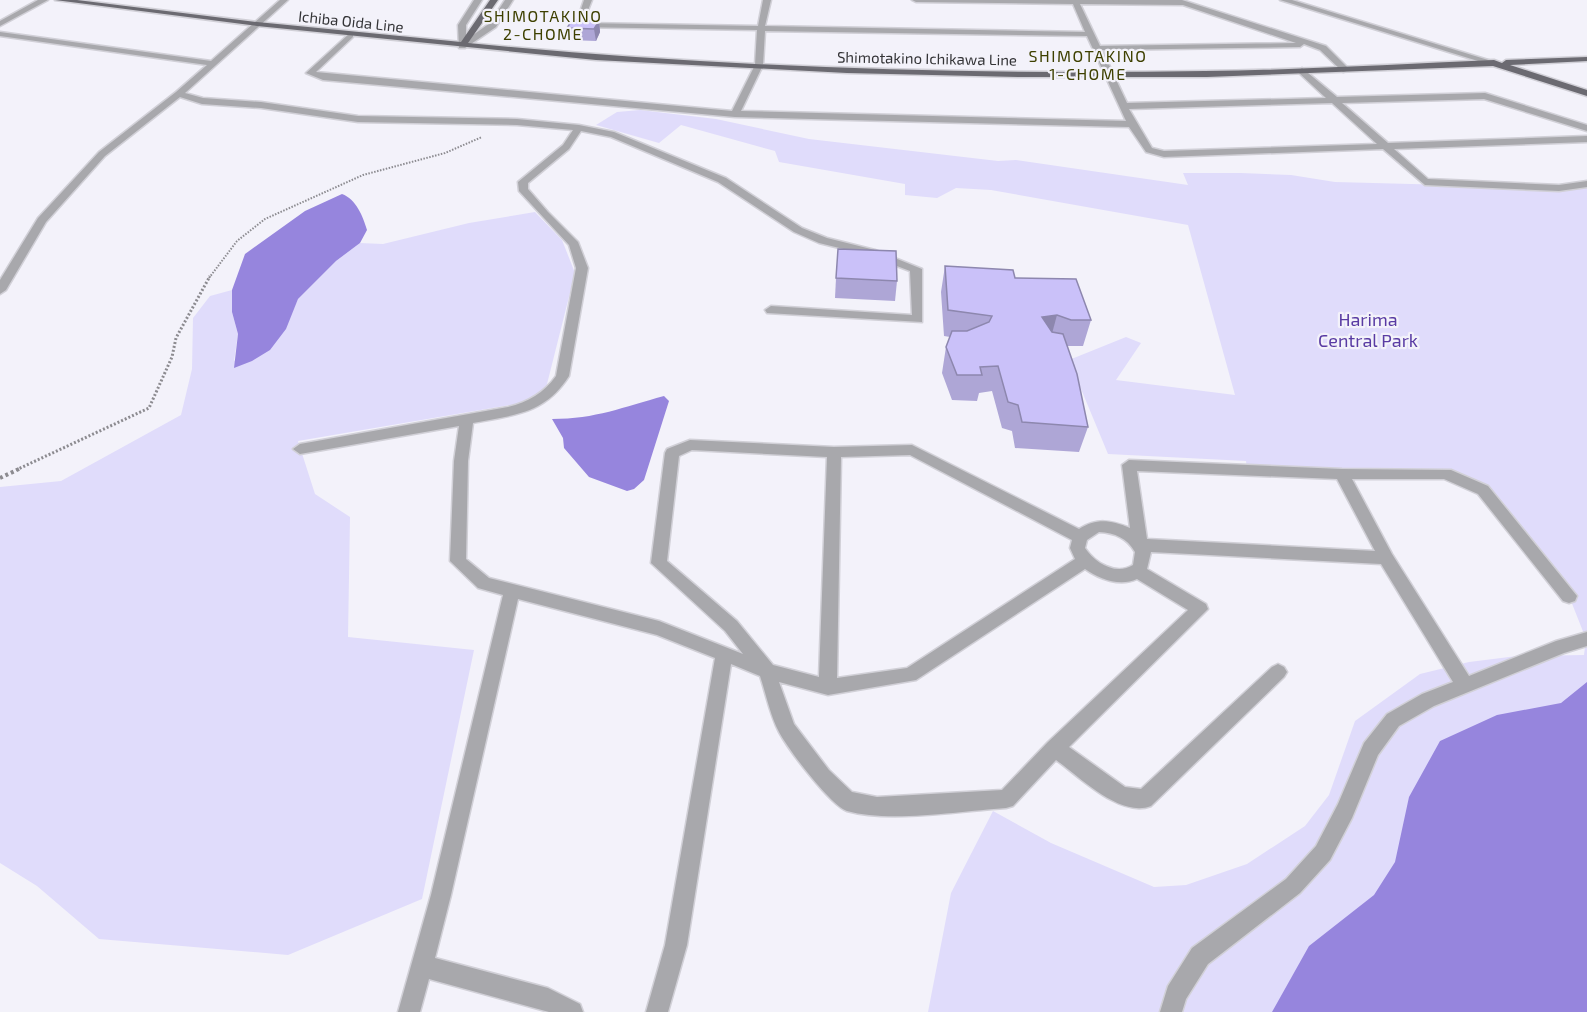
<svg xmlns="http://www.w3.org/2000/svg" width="1587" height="1012" viewBox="0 0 1587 1012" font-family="'Exo 2',sans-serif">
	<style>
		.green { fill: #e0dcfb }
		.water { fill: #9685dd }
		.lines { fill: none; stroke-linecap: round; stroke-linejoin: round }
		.minor-casing { stroke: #d1d0d7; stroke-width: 3 }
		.major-casing { stroke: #d1d0d7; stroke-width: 3 }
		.path-far2 { stroke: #8c8b90; stroke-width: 2; stroke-dasharray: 1.5 1.5; stroke-linecap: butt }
		.path-far1 { stroke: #8c8b90; stroke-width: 3; stroke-dasharray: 2 2; stroke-linecap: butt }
		.path { stroke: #8c8b90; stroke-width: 4; stroke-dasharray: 3 3; stroke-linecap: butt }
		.minor { fill: #a8a8ac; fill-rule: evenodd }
		.major { fill: #6b6a71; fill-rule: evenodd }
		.wall { fill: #aea6d6 }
		.shaded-wall { fill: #8d87ae }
		.building { fill: #cac1f9; stroke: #8d87ae; stroke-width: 1.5 }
		.labels { text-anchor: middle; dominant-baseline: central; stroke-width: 4.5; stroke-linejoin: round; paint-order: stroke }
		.far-street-label { font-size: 15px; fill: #343437; stroke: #f3f2fa }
		.far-neighbourhood-label { font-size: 16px; letter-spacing: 1.5px; fill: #3e4000; stroke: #f3f2fa }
		.park-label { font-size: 18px; fill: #593ba3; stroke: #f3f2fa }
	</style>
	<rect width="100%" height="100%" fill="#f3f2fa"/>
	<g class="green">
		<path d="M640,110L716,119L809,139L998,161L1016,160L1188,185L1183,173H1241L1291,175L1335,182L1559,188L1587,184V1012H928L951,893L993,811L1051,843L1154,887L1186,885L1247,864L1305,826L1329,795L1355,721L1420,674L1469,662L1517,656L1584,655L1586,639L1569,596L1483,490L1446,474L1247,469L1246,461L1108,454L1069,360L1126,337L1141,343L1116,380L1235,395L1188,225L991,190L956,188L937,198L905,195V184L779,162L775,151L681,125L659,143L596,125L617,112Z"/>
		<path d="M535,212L562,240L575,273L545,392L534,401L298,441L315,494L350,517L348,637L474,650L422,899L288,955L99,939L37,886L0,863V487L61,481L181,415L192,369L193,318L210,296L232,290V312L238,334L234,361L285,329L298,299L336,261L360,243L383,244L469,223Z"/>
	</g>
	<g class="water">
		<path d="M342,194C356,199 363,216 367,230L360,243L336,261L298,299L286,329L270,350L252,361L234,368L238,334L232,312V290L245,254L305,211Z"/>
		<path d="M664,396L669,401L644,480L634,489L627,491L589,477L564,448L563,438L552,419C596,419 623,407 664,396Z"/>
		<path d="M1587,682V1012H1272L1309,946L1374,895L1395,862L1409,797L1440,741L1497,715L1561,703Z"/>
	</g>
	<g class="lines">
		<g class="minor-casing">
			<g id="minor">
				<path d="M38,0H48L0,26V21Z"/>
				<path d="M280,0H288L185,93L203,98L261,102L358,116L517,119L579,125L614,132L726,178L802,228L827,238L875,250L922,269V322L767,313L765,310L771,306L912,315L910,271L868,255L819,243L794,232L718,182L611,137L581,131L569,149L528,183V189L548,212L578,242L588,268L569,376C545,414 514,415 473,423L468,461L466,559L489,578L659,621L743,654L725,631L651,563L665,453L667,449L690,440L834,447L912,445L1079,529C1097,518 1110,520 1130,528L1122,465L1129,460L1342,469L1451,470L1488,486L1577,596L1575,601L1569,603L1563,601L1478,494L1444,479H1352L1392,554L1469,676L1556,641L1587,632V646L1564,653L1434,706L1399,726L1378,755L1352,818L1330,860L1300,893L1208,964L1186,999L1182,1012H1160L1168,986L1192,948L1286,879L1316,846L1338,804L1364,743L1387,714L1422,694L1453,682L1381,564L1151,552L1147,569L1206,604L1208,609L1069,747L1125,787L1141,789L1272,667L1278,664L1284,667L1287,672L1284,677L1151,806C1120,818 1080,777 1056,760L1013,806L1006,808C961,811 889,823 847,811C830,805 788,749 779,732C770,715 766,694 760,676L731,664L687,945L668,1012H646L665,945L715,658L657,635L518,599L451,895L435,958L548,988L580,1004L583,1012H549L429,979L420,1012H398L431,895L503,595L478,588L450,561L454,461L459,426L300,454L293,449L300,444L508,407C528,402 544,393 556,376L576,268L569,245L519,191L518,182L563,145L573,130L517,125L358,122L261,108L202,104L180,97L105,156L46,222L6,290L0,294V280L38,218L99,152L176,92L207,65L0,36V32L211,61ZM692,450L827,457L819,677L773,665L737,621L667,561L679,456ZM910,455L1072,540L1070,548L1075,559L907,668L837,678L841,457ZM1137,471L1337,479L1375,551L1147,539ZM1099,532C1115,533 1127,538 1135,552L1133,565C1116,576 1095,563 1085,548L1087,540ZM1085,569C1099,579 1120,587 1137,579L1188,610L1048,742L1002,790L877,797L852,792L829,770L794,724L779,682L828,695L916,680Z"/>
				<path d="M474,0H482L466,25V40L490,23L505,0H513L496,27L465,48H459L458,25Z"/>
				<path d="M584,0H592L583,23L758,26L763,0H771L765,26L1085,32L1073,4L916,2L912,0H1182L1326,46L1350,70L1343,72L1320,50L1304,44L1300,47L1102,50L1127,103L1326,98L1299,73L1298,71L1302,68L1337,97L1485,93L1587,125V131L1484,99L1342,103L1388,143L1587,136V142L1394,149L1428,179L1559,185L1587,181V187L1559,191L1425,185L1383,149L1164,157L1146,152L1129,127L735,117L323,80L306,73L350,33H353V37L316,72L732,111L755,65L757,30L575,27ZM1080,4L1183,5L1296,43L1100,46ZM765,31L1087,36L1126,121L741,111L763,65ZM1332,103L1377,144L1164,151L1152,148L1129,109Z"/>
				<path d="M1280,0H1292L1498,63L1491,65Z"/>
			</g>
		</g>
		<g class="major-casing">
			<path id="major" d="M55,0H77L257,22L461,42L490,0H498L468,43C713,67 960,75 1205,71C1301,70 1398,64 1494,60L1502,63L1506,60L1587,57V61L1510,65L1587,90V96L1493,66L1207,77H1021L847,73L596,60L257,26Z"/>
		</g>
		<path class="path-far2" d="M209,278L237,241L265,219L363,175L445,153L482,137"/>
		<path class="path-far1" d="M16,470L149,408L172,357L176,338L210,276"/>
		<path class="path" d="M0,478L19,469"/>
		<use href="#minor" class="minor"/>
		<use href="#major" class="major"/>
	</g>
	<g class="wall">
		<path d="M599,21L600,32L596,41L569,40L567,28Z"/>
		<path d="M945,266L1015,278L1091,320L1083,346H1067L1088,427L1079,452L1015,448L1012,431L1002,428L992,391L979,393L977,401L952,400L942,373L946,347L950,337L944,336L941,292Z"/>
		<path d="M836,278L897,281L895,301L835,298Z"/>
	</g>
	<g class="shaded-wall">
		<path d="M599,21L600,32L596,41L594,29Z"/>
		<path d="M1057,315L1050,341L1042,317Z"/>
	</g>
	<g class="building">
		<path d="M572,20L599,21L594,29L567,28Z"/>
		<path d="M838,249L896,251L897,281L836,278Z"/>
		<path d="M945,266L1013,270L1015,278L1076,279L1091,320H1071L1057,315L1042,317L1052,332L1063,334L1077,374L1088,427L1022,422L1018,405L1008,402L998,366L980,367L982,375H957L946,347L952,331H967L989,322L992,316L948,310Z"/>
	</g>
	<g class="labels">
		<g class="far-street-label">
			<text transform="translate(351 21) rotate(6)">Ichiba Oida Line</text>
			<text transform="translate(927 58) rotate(1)">Shimotakino Ichikawa Line</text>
		</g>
		<g class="far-neighbourhood-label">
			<text x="543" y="15">SHIMOTAKINO<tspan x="543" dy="18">2-CHOME</tspan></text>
			<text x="1088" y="55">SHIMOTAKINO<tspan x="1088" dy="18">1-CHOME</tspan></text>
		</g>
		<g class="park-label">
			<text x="1368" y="319">Harima<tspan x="1368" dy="21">Central Park</tspan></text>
		</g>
	</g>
</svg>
